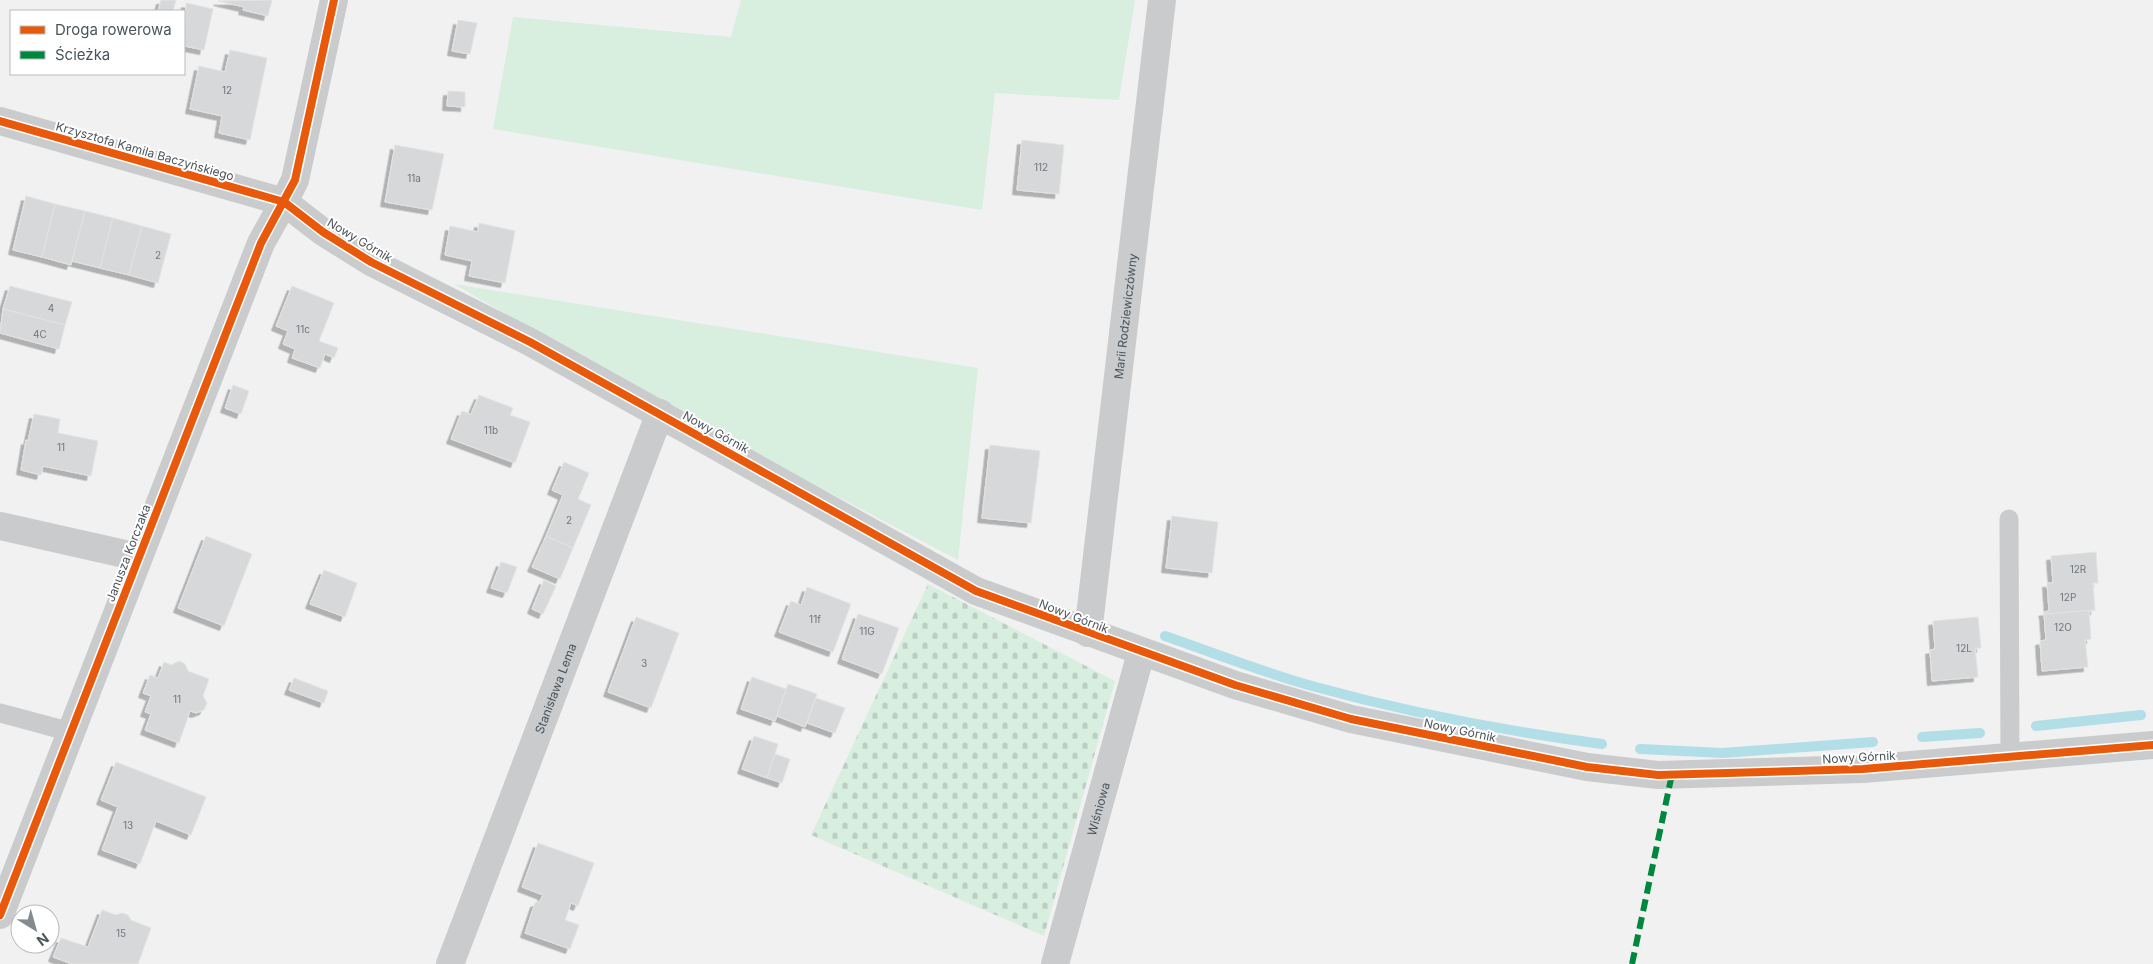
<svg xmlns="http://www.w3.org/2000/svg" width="2153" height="964" viewBox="0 0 2153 964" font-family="Inter,sans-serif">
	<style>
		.green { fill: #d8eedf }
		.cemetery { fill: url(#cemetery-stones) }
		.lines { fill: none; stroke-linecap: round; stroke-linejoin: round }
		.stream { stroke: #b1dee7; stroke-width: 10 }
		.building { fill: #d7d8da; stroke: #e2e3e3; filter: url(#shadow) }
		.service { stroke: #c9cbcc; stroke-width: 19 }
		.minor { stroke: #c9cbcc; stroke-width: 28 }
		.tertiary { stroke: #c9cbcc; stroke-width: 28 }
		.quiet { stroke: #00873e; stroke-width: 6; stroke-dasharray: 12 6; stroke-linecap: butt }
		.cycleway-casing { stroke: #fff; stroke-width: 11 }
		.cycleway { stroke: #e8590c; stroke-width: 8 }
		.labels { text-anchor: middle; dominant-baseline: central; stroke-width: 4; stroke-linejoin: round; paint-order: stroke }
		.number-label { font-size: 10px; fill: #6f767c }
		.street-label { font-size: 12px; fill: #4a545b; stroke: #fff }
	</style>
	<defs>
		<pattern id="cemetery-stones" width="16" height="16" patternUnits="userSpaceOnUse" patternTransform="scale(1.25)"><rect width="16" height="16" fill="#d8eedf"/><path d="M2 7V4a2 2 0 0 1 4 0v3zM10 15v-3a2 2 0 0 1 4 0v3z" fill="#bbcec2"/></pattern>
		<filter id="shadow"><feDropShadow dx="-4.5" dy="4.5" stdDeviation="0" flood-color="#0004"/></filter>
	</defs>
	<rect width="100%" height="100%" fill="#f1f1f1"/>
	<g class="green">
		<path d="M741,0H1135L1119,100L995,93L982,210L493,129L513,17L731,37Z"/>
		<path d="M454,284L978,368L958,560L655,401Z"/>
	</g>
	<path class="cemetery" d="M928,584L1115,681L1044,936L811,835Z"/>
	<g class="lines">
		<g class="stream">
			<path d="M1165,636C1214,653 1262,672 1312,686C1406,712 1504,731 1602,744"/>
			<path d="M2036,726L2141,715"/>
			<path d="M1922,737L1980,733"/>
			<path d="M1640,749L1723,753L1873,742"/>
		</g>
	</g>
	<g class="building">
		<path d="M161,0H176L173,11H158Z"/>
		<path d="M272,0L268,16L243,10L244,7L218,1Z"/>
		<path d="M186,3L213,9L204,50L184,46Z"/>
		<path d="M458,20L477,23L470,54L452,51Z"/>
		<path d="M230,50L267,58L250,140L219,133L222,116L190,109L199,66L225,72Z"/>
		<path d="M448,91L465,92V107L447,106Z"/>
		<path d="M1022,140L1064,145L1059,194L1017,190Z"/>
		<path d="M395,145L444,154L432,210L385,202Z"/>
		<path d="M26,196L55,204L42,257L13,250Z"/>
		<path d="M55,204L85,211L71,265L42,257Z"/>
		<path d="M85,211L113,218L100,268L72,261Z"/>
		<path d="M113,218L142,226L129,275L100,268Z"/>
		<path d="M479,223L515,231L505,283L469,276L472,261L445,255L450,226L478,232Z"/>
		<path d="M142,226L171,234L158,283L129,275Z"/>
		<path d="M10,286L72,302L65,325L3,309Z"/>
		<path d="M292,286L334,303L319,341L338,348L334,358L325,354L320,368L292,358L295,349L283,344L288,331L276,326Z"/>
		<path d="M3,309L65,325L59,349L0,333Z"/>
		<path d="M233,385L249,391L241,414L225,408Z"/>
		<path d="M479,395L513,408L510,415L530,422L515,463L451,439L462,411L471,414Z"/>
		<path d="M34,414L60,419L58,433L98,441L91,476L43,466L41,475L21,470L26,440L28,441Z"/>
		<path d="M990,445L1040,451L1031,523L982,518Z"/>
		<path d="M564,462L589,473L578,499L591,505L573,548L546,536L563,495L552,490Z"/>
		<path d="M1172,516L1218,522L1212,573L1166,568Z"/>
		<path d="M206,536L252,554L224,626L178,608Z"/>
		<path d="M546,536L573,548L560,579L532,567Z"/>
		<path d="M2096,552L2098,583H2093L2095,610L2044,614L2043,612L2049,611L2047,583H2053L2051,556Z"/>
		<path d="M501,562L517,567L507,593L491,588Z"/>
		<path d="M324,570L357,583L345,617L310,604Z"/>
		<path d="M544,580L556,586L543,614L532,609Z"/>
		<path d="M807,587L851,604L833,652L779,632L791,601L801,605Z"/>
		<path d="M2095,610L2089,612L2091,639L2085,640L2088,667L2042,671L2040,641L2046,640L2044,614Z"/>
		<path d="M858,614L899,628L882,674L842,659Z"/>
		<path d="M636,617L679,633L651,708L608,692Z"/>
		<path d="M1978,617L1981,648H1975L1978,677L1932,681L1930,650L1935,649L1933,621Z"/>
		<path d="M179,661L185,664L188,671L209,679L203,696L207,703L204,710L196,713L190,711L179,743L145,730L151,714L145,712L151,696L143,693L150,675L158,678L164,662L171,665Z"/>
		<path d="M752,677L786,689L775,721L741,709Z"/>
		<path d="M294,678L328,691L324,703L289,690Z"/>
		<path d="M788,684L817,694L805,727L777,716Z"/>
		<path d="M816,698L845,708L835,733L807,723Z"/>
		<path d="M754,736L778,744L767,778L742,769Z"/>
		<path d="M775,754L790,759L782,783L767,778Z"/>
		<path d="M116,762L206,797L191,835L156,821L140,864L102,850L118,807L101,800Z"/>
		<path d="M538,843L594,863L578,906L571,903L565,920L579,925L570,949L525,933L535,903L540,901L543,895L522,887Z"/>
		<path d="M102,910L116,915L122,913L128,915L131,920L151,928L138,964H72L53,957L61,938L88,947Z"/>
	</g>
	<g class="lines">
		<g class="service">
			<path d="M2009,519L2010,758"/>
			<path d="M0,713L71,732"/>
		</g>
		<g class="minor">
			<path d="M0,526L138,557"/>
			<path id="s1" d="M1088,633L1162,0"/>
			<path d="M0,915L261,243L284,202L323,232L371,262L530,342L976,591L1235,685L1351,719L1587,767L1658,775L1863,769L2153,745"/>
			<path id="s2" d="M450,964L660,413"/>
			<path id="s3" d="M1055,964L1141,653"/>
		</g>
		<path class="tertiary" d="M0,121L284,202L295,180L334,0"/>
		<path class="quiet" d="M1632,964L1672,774"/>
		<g class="cycleway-casing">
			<g id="cycleway">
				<path d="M0,121L284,202L323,232L371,262L530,342L976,591L1235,685L1351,719L1587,767L1658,775L1863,769L2153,745"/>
				<path d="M0,915L261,243L295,180L334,0"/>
			</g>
		</g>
		<use href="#cycleway" class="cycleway"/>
	</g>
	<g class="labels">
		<g class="number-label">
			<text x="227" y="90">12</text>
			<text x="1041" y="167">112</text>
			<text x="414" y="178">11a</text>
			<text x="158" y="255">2</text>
			<text x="51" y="308">4</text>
			<text x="303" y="329">11c</text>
			<text x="40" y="334">4C</text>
			<text x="491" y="430">11b</text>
			<text x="61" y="447">11</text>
			<text x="569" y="520">2</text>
			<text x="2078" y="569">12R</text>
			<text x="2068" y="597">12P</text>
			<text x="815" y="619">11f</text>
			<text x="2063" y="627">12O</text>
			<text x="867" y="631">11G</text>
			<text x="1964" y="648">12L</text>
			<text x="644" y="663">3</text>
			<text x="177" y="699">11</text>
			<text x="128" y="825">13</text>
			<text x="121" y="933">15</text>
		</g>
		<g class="street-label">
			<text transform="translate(145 151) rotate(16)">Krzysztofa Kamila Baczyńskiego</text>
			<text transform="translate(360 240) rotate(31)">Nowy Górnik</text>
			<text stroke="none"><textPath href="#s1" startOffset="319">Marii Rodziewiczówny</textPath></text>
			<text transform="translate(716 432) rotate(29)">Nowy Górnik</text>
			<text transform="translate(128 553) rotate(-69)">Janusza Korczaka</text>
			<text transform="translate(1074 616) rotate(21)">Nowy Górnik</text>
			<text stroke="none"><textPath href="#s2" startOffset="295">Stanisława Lema</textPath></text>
			<text transform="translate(1460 730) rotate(12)">Nowy Górnik</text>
			<text transform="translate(1859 757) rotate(-3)">Nowy Górnik</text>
			<text stroke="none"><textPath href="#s3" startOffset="161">Wiśniowa</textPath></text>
		</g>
	</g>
	<rect x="10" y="10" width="175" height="65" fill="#ffffff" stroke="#b7bbbd"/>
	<rect x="20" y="26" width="25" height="8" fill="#e8590c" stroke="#b7bbbd"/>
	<text x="55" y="35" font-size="15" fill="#4a545b">Droga rowerowa</text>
	<rect x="20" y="51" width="25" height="8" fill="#00873e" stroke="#b7bbbd"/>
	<text x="55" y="60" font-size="15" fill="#4a545b">Ścieżka</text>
	<g transform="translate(35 929) rotate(143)"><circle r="24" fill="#ffffff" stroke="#b7bbbd"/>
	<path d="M0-4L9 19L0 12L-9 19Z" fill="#848b90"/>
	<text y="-8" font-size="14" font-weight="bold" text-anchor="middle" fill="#4a545b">N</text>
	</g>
</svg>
